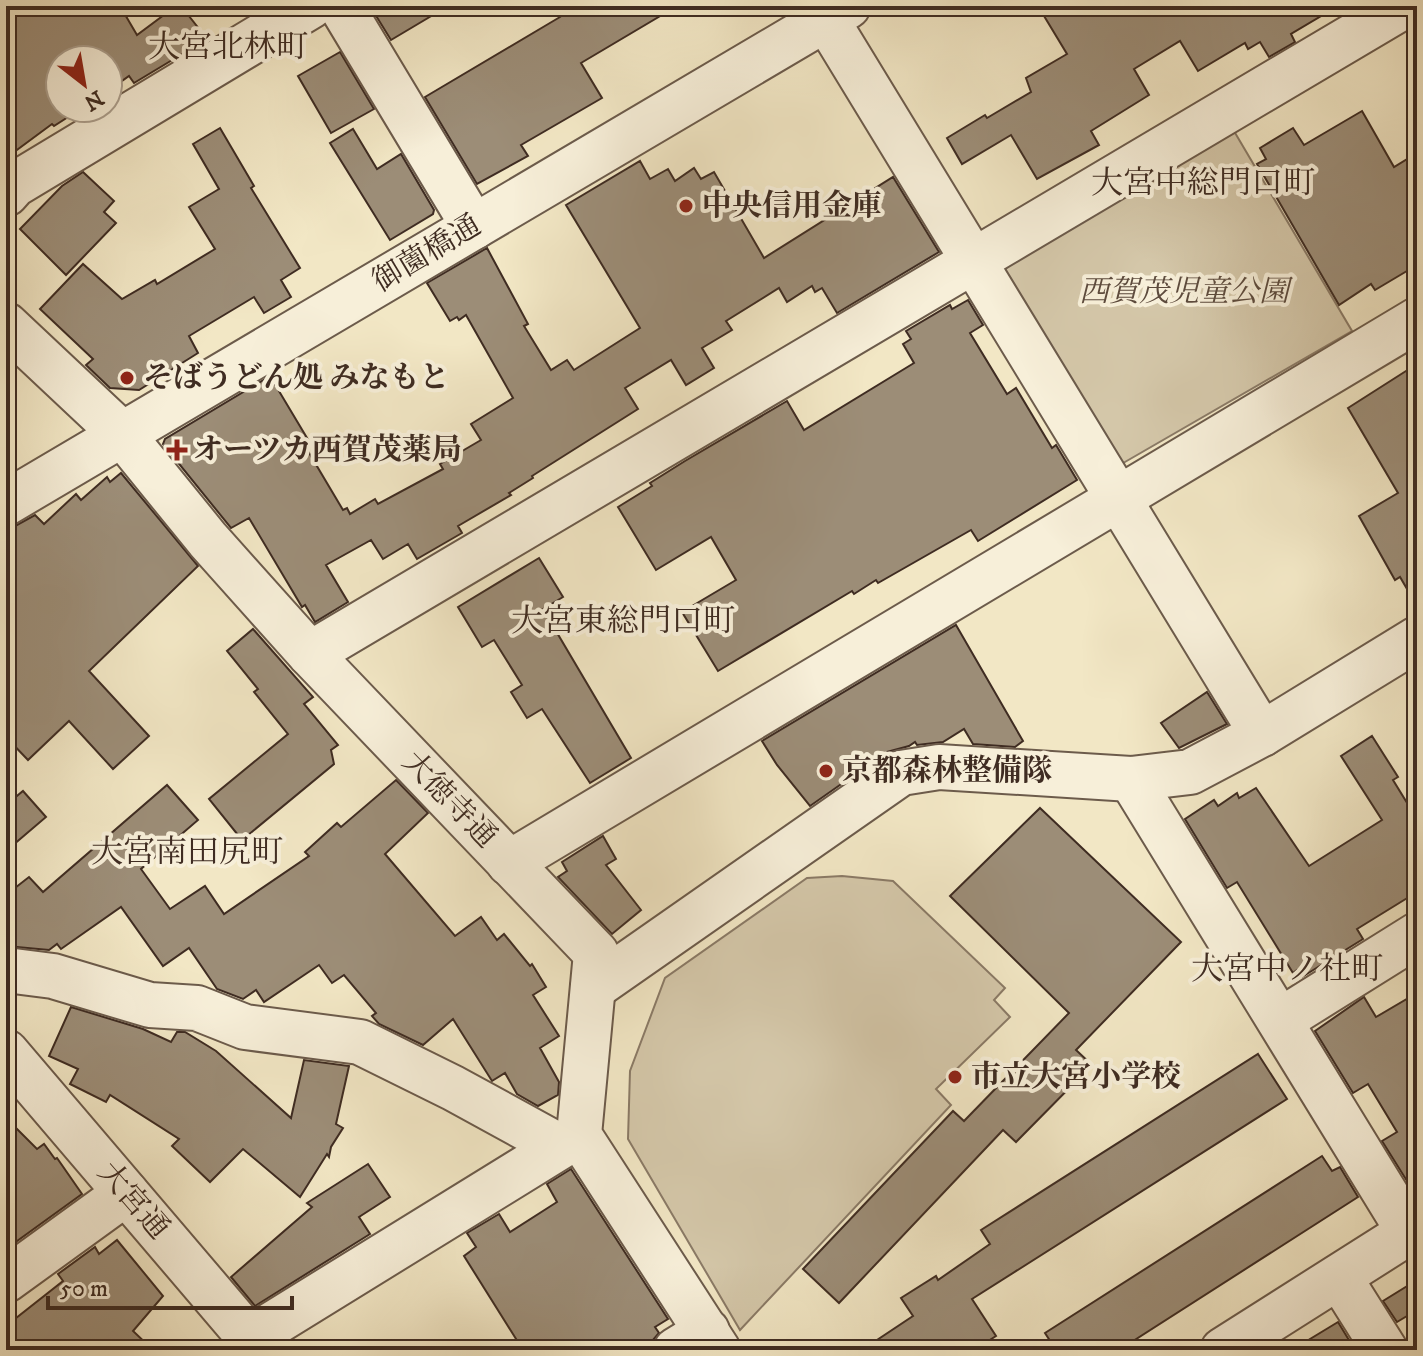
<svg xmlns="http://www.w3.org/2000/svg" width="1423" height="1356" viewBox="0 0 1423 1356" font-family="'IM FELL DW Pica','Noto Serif JP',serif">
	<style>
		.green { fill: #d4c7a9; stroke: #8a7a66; stroke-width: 2 }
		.building { fill: #9c8d77; stroke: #3f2c22; stroke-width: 2 }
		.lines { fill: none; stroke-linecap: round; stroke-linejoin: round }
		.minor-casing { stroke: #6c5b4b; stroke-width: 48 }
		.minor { stroke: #f7efd9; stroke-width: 44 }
		.poi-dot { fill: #8f2418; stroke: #f7efd9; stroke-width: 3 }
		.labels { text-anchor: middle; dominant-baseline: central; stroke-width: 8; stroke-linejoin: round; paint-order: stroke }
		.poi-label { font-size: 30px; font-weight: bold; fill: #3f2c22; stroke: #f7efd9; text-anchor: start }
		.street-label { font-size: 30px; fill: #3f2c22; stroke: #f7efd9 }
		.park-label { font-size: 30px; font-style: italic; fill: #5d4b3d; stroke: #f7efd9 }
		.neighbourhood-label { font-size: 32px; fill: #3f2c22; stroke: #f7efd9 }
	</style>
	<rect width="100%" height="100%" fill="#f2e7c5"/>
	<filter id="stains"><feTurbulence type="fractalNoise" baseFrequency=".0025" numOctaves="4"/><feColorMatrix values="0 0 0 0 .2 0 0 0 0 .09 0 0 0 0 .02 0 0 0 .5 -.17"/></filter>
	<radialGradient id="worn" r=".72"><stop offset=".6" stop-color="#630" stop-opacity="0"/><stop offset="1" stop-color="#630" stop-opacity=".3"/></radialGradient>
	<g class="green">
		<path d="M1231,126L1352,331L1118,466L1002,279L1010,258Z"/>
		<path d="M842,876L893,881L1005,988L994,1000L1010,1017L936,1089L951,1105L740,1330L628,1139L630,1071L665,978L807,878Z"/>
	</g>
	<g class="building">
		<path d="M6,6H120L137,35L176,6H181L207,39L134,83L129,76L108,91V60H60V108H82L54,126L52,124L6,158Z"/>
		<path d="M370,6H448L391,40Z"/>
		<path d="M554,6H677L581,63L602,98L521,145L528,156L477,184L425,97L560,17Z"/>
		<path d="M1038,6H1338L1291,34L1295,42L1269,57L1260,42L1248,49L1245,43L1198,71L1180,41L1134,69L1149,95L1091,131L1099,145L1037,179L1011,135L962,164L947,138L985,115L987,118L1031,92L1026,78L1067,54Z"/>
		<path d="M340,52L374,109L331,133L298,76Z"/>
		<path d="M1362,111L1394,167L1417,153V265L1375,290L1371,284L1339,305L1257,164L1266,159L1260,148L1293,128L1304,145Z"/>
		<path d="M220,128L254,186L251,188L300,268L281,280L291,297L264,313L254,297L189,336L198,353L139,390L110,388L86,365L93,359L40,309L83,264L122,299L155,280L157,284L215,249L189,207L219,189L193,144Z"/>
		<path d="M353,129L377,169L401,154L434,210L433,214L390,240L330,143Z"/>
		<path d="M640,161L650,179L668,169L675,181L694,168L701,179L714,172L764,258L893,177L939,252L837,313L822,288L815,292L812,286L787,302L779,288L726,321L732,330L702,348L714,368L686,385L671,360L625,388L638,409L532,476L533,478L509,493L511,495L458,526L462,533L417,559L408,544L383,559L371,540L326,565L348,602L315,622L305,605L302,607L249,518L231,528L163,444L165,439L270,376L310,443L305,446L343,510L347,508L350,514L375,499L378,504L443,469L440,464L481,440L471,424L513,398L466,315L459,320L457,317L450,321L427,283L487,248L528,324L524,326L551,370L567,360L574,370L640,328L566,205Z"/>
		<path d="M83,172L114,201L104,212L116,223L66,275L20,229L62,186Z"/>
		<path d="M968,300L983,325L970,333L1007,394L1016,388L1052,448L1056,445L1077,480L978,541L971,530L878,583L876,580L854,594L852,591L718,671L682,612L736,580L711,537L656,570L618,507L652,486L650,483L685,461L787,401L804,430L914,363L903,344L911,339L906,331L950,305L952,309Z"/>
		<path d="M1417,364V606L1400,577L1395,580L1359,516L1398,493L1348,408Z"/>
		<path d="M121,473L198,566L89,671L149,736L113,769L69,721L28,760L6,737V531L35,515L44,524L76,494L81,500L107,477L110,482Z"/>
		<path d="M539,558L563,597L543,609L631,758L590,783L542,709L527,718L511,692L522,685L494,640L482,647L458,607Z"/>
		<path d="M956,625L1023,741L1015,747L973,744L964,729L943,742L917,745L915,742L909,746L887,752L810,806L777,765L762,741Z"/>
		<path d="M253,629L313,697L304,704L338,745L331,750L334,764L242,840L209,799L288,734L254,692L258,689L227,651Z"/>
		<path d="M1207,692L1227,724L1179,748L1161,723Z"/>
		<path d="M1372,736L1398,777L1393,780L1417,819V892L1357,929L1363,939L1302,977L1297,970L1293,973L1237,882L1227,888L1185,819L1214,800L1218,806L1237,793L1239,798L1256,788L1309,866L1382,820L1341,756Z"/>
		<path d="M396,780L428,813L385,854L455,936L481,917L497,940L504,934L530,966L532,964L546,987L533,995L559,1036L540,1048L559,1082L558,1095L538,1106L517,1094L505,1073L492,1081L453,1019L423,1045L379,1024L372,1016L376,1013L344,975L332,983L319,965L264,1002L256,990L243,999L217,989L189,948L163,966L121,907L61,949L57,944L49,950L6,946V895L29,877L43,892L167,785L198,820L141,869L170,909L205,886L224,914L309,856L305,852L337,823L341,827Z"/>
		<path d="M23,791L46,817L6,851V805Z"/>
		<path d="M1040,808L1181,942L1076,1050L1092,1065L1016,1142L1003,1130L839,1303L803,1269L953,1111L964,1121L1069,1013L950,896Z"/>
		<path d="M603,836L616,859L606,865L641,910L612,934L558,877L567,871L562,862Z"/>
		<path d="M1417,993V1175L1407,1181L1382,1141L1397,1132L1368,1084L1353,1093L1315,1031L1364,997L1376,1017Z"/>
		<path d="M71,1007L143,1029L171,1042L177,1032H185L216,1051L291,1118L304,1060L349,1066L336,1124L343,1128L331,1147L329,1157L327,1154L300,1197L243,1149L210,1182L172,1146L179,1139L110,1095L106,1102L70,1084L78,1069L49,1056Z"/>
		<path d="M1258,1054L1287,1099L972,1299L996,1336L974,1350H862L913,1316L901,1298L936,1276L938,1280L990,1244L981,1230Z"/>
		<path d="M6,1118L37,1149L44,1144L55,1159L57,1158L82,1194L6,1249Z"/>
		<path d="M1322,1156L1332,1171L1340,1167L1358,1197L1119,1350H1056L1045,1333Z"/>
		<path d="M368,1164L390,1197L359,1217L370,1234L255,1306L231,1277L312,1207L307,1203Z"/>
		<path d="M571,1169L668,1319L655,1327L659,1333L653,1340L639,1350H523L464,1256L476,1247L467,1233L499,1214L510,1232L557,1202L547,1184Z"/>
		<path d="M117,1240L163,1296L133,1331L153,1350H6V1326L63,1281L58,1274L95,1247L99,1254Z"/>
		<path d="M1417,1280V1310L1397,1322L1383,1301Z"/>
		<path d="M1338,1322L1355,1350H1292Z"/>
	</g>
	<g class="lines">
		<g class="minor-casing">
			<g id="minor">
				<path d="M341,6L474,227"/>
				<path d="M818,6L1262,734"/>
				<path d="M6,194L14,185L311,6"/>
				<path d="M6,325L122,434L208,540L310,654L596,953L579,1135L718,1350"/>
				<path d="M6,503L848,6"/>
				<path d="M310,654L1404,6"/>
				<path d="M1131,779L1409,1232"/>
				<path d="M509,863L1417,320"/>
				<path d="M6,970L53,976L150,1005L197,1008L245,1027L360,1042L453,1088L559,1146"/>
				<path d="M593,988L901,773L939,767L1131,779L1190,772L1262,734L1417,639"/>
				<path d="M1281,1020L1417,935"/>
				<path d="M6,1052L260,1350"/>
				<path d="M1339,1277L1385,1350"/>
				<path d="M6,1280L126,1193"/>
				<path d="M250,1338L579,1135"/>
				<path d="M676,1350L707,1331"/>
				<path d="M1223,1350L1417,1227"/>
			</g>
		</g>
		<use href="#minor" class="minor"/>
	</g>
	<g class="poi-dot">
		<circle cx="686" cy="206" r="8"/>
		<circle cx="127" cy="378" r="8"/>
		<path d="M173 438h8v8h8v8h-8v8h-8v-8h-8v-8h8z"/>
		<circle cx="826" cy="771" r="8"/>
		<circle cx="955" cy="1077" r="8"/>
	</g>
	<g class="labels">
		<g class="poi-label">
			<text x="702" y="206">中央信用金庫</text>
			<text x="143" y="378">そばうどん処 みなもと</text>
			<text x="193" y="450">オーツカ西賀茂薬局</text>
			<text x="842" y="771">京都森林整備隊</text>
			<text x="971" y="1077">市立大宮小学校</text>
		</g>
		<g class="street-label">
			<text transform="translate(427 254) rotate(-31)">御薗橋通</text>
			<text transform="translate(449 800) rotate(46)">大徳寺通</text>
			<text transform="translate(133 1201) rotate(49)">大宮通</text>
		</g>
		<g class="park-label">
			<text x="1184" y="292">西賀茂児童公園</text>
		</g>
		<g class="neighbourhood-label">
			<text x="228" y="48">大宮北林町</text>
			<text x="1203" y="184">大宮中総門口町</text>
			<text x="623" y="622">大宮東総門口町</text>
			<text x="187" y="853">大宮南田尻町</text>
			<text x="1287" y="970">大宮中ノ社町</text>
		</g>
	</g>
	<rect width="1423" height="1356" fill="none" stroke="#f2e7c5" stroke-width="32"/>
	<rect x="8" y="8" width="1407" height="1340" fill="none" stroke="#3f2c22" stroke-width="4"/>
	<rect x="16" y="16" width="1391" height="1324" fill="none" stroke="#3f2c22" stroke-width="2"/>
	<g transform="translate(84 84) rotate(149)"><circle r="38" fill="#f7efd9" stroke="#ada190" stroke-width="2"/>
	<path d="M0-6L14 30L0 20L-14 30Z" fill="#8f2418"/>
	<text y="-12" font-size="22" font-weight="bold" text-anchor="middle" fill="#3f2c22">N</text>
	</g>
	<path d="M48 1296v12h244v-12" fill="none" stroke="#3f2c22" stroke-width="4"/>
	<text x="60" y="1296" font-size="24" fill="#3f2c22" stroke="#f7efd9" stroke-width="6" paint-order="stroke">50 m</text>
	<rect width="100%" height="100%" filter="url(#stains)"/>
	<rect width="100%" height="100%" fill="url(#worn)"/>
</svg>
